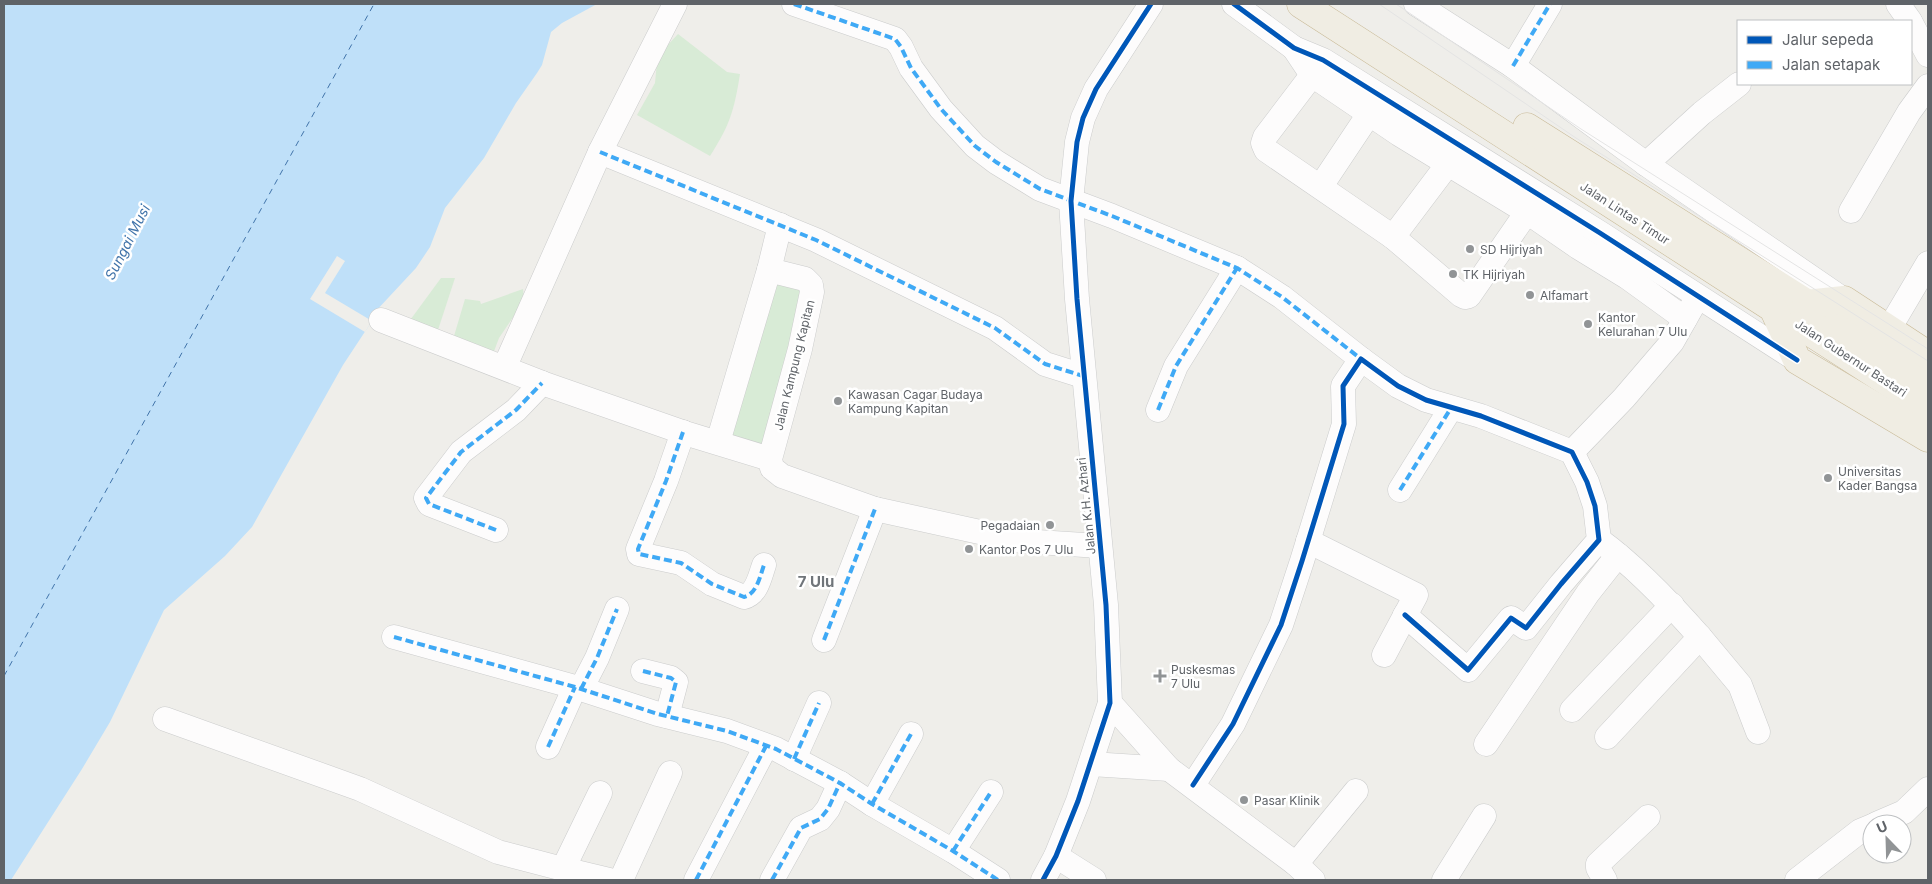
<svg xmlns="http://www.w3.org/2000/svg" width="1932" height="884" viewBox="0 0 1932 884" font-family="Inter,sans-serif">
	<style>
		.green { fill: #d8ebd6 }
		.water { fill: #bfe0f9 }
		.pier { fill: #efeeea }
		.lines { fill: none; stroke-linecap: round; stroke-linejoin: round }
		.ferry { stroke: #4174aa; stroke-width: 1; stroke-dasharray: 6 5; stroke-linecap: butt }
		.minor-casing { stroke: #cbcccc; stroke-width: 25 }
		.highway-casing { stroke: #c8b996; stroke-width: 29 }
		.minor { stroke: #fdfcfc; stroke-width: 24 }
		.highway { stroke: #f0ede3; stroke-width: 28 }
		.tram { stroke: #e4e4e4; stroke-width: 1 }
		.quiet { stroke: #3fa9f5; stroke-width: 4; stroke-dasharray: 8 4; stroke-linecap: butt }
		.cycleway-casing { stroke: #fff; stroke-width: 8 }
		.cycleway { stroke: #0057b8; stroke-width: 5 }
		.poi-dot { fill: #919496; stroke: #fff; stroke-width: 2 }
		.labels { text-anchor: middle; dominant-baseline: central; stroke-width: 5; stroke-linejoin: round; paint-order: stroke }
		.street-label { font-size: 12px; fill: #5f6368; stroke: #fff }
		.poi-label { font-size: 12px; fill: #5f6368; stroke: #fff; text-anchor: start }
		.water-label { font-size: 14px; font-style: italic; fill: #4174aa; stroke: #fff }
		.quarter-label { font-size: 15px; font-weight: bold; fill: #70757a; stroke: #fff }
	</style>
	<rect width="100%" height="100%" fill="#efeeea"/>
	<g class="green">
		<path d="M678,34L727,72L740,74C734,111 730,125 710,156L637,115L655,83L657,62L666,47Z"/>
		<path d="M441,278H455L438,330L408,323Z"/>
		<path d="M773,280L806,288L768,446L730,438Z"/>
		<path d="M523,289L524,298L522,304L499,338L493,354L454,336L465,299L480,301L481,304Z"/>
	</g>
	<path class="water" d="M4,4H597L562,23L551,32L542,65L537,73L516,103L484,158L445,208L430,247L416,268L375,312L372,321L343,365L252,527L225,556L164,610L110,722L82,769L11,880H4Z"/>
	<path class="pier" d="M337,256L345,261L325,293L372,321L365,332L310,299Z"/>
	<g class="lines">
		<path class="ferry" d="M4,676L374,4"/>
		<g class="minor-casing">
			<g id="minor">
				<path d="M794,4L895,39L901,47L911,68L941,109L975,146L996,162L1040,189L1112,216L1237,268L1282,297L1361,359"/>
				<path d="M1234,4L1294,48L1323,60L1600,233L1797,360"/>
				<path d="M1416,4L1513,66L1646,164L1844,300"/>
				<path d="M1898,4L1910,21"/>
				<path d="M1911,23L1928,55"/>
				<path d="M1294,48L1312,75L1399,134L1527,212L1578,247L1627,277L1685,319"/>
				<path d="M1322,62L1265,137L1263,143L1266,150L1393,237L1448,164"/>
				<path d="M1513,66L1550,4"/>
				<path d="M600,152L816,240L995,328L1045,364L1083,376"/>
				<path d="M1646,164L1702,113L1739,84"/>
				<path d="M1321,186L1369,114"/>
				<path d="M1851,211L1909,112L1928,86"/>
				<path d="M1393,237L1461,295L1465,297L1469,296L1527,212"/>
				<path d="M769,270L805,279L811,285L812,292L800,349L770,459L772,468L782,476L875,509L1021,541L1100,546"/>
				<path d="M381,320L542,383L688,434L770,459"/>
				<path d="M1889,329L1928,263"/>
				<path d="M505,366L600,152L675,4"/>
				<path d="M1158,410L1176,366L1237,268"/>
				<path d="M683,432L666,481L638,549L639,554L681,563L712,584L744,597C757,594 760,576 764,565"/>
				<path d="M718,442L769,270L780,225"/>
				<path d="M1572,452L1624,398L1672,342L1693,305"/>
				<path d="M1400,490L1451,408"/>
				<path d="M496,530L429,504L426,498L461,452L516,410L542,383"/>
				<path d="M1599,540C1635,566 1670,603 1700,637L1607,737"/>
				<path d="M1308,541L1416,595L1384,655"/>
				<path d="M394,637L575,687L658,714L727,731L776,749L840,783L872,804L953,851L998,880"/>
				<path d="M1700,637L1740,685L1758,732"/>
				<path d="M824,640L875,509"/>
				<path d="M643,671L671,678L676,682L667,716"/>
				<path d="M581,689L597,658L617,609"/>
				<path d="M1110,703L1169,769L1296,864L1313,880"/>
				<path d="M1572,710L1672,605"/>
				<path d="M165,719L360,789L498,852L563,869"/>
				<path d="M1486,744L1588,593L1618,555"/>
				<path d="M548,747L575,687"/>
				<path d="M794,759L819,703"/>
				<path d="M1091,764L1169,769"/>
				<path d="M1193,785L1233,724L1281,625L1302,561L1344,424L1343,386L1361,359L1398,386L1426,400L1481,416L1572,452L1587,482L1595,506L1599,540L1561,584L1526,628L1511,618L1468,670L1405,615"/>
				<path d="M600,793L563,869L609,880"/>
				<path d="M872,804L911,734"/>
				<path d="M1876,824L1904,812L1928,789"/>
				<path d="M953,851L991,792"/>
				<path d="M1056,856L1094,880"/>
				<path d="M1296,864L1356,791"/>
				<path d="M621,880L670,773"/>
				<path d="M696,880L766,746"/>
				<path d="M772,880L801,828L820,819L828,809L840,783"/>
				<path d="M1043,880L1056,856L1078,801L1110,703L1106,605L1077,299L1071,201L1077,142L1083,118L1096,89L1151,4"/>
				<path d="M1444,880L1484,816"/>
				<path d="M1605,880L1598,868V864L1648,817"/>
				<path d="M1797,880L1860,831L1872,826"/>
			</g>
		</g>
		<g class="highway-casing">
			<g id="highway">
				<path d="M1301,4L1928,408"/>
				<path d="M1527,127L1928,380"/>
				<path d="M1806,304L1844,300L1928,355"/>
				<path d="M1773,308L1797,360L1928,438"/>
			</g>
		</g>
		<use href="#minor" class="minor"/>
		<use href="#highway" class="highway"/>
		<g class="tram">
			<path d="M1379,4L1576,138L1928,361"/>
			<path d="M1396,4L1581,129L1928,349"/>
		</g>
		<g class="quiet">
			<path d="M794,4L895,39L901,47L911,68L941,109L975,146L996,162L1040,189L1112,216L1237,268L1282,297L1361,359"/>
			<path d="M1513,66L1550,4"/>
			<path d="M600,152L816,240L995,328L1045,364L1083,376"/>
			<path d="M1158,410L1176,366L1237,268"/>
			<path d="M683,432L666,481L638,549L639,554L681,563L712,584L744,597C757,594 760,576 764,565"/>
			<path d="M1400,490L1451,408"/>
			<path d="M496,530L429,504L426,498L461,452L516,410L542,383"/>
			<path d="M394,637L575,687L658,714L727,731L776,749L840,783L872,804L953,851L998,880"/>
			<path d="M824,640L875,509"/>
			<path d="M643,671L671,678L676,682L667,716"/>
			<path d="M581,689L597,658L617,609"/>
			<path d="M548,747L575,687"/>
			<path d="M794,759L819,703"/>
			<path d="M872,804L911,734"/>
			<path d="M953,851L991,792"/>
			<path d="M696,880L766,746"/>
			<path d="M772,880L801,828L820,819L828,809L840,783"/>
		</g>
		<g class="cycleway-casing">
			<g id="cycleway">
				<path d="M1234,4L1294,48L1323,60L1600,233L1797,360"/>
				<path d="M1193,785L1233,724L1281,625L1302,561L1344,424L1343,386L1361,359L1398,386L1426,400L1481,416L1572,452L1587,482L1595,506L1599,540L1561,584L1526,628L1511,618L1468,670L1405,615"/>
				<path d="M1043,880L1056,856L1078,801L1110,703L1106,605L1077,299L1071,201L1077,142L1083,118L1096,89L1151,4"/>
			</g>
		</g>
		<use href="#cycleway" class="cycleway"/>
	</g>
	<g class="poi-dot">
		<circle cx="1470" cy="249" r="5"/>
		<circle cx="1453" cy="274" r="5"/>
		<circle cx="1530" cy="295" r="5"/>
		<circle cx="1588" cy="324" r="5"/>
		<circle cx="838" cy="401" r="5"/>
		<circle cx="1828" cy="478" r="5"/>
		<circle cx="1050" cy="525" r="5"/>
		<circle cx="969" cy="549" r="5"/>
		<path d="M1157.5 668.5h5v5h5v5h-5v5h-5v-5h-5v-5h5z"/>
		<circle cx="1244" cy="800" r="5"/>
	</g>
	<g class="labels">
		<g class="street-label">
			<text transform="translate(1625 213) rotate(33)">Jalan Lintas Timur</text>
			<text transform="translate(1851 358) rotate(33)">Jalan Gubernur Bastari</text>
			<text transform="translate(794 365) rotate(-76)">Jalan Kampung Kapitan</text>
			<text transform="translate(1086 506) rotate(-96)">Jalan K.H. Azhari</text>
		</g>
		<g class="poi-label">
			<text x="1480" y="249">SD Hijriyah</text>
			<text x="1463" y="274">TK Hijriyah</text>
			<text x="1540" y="295">Alfamart</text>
			<text x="1598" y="317">Kantor<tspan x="1598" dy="14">Kelurahan 7 Ulu</tspan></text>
			<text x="848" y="394">Kawasan Cagar Budaya<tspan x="848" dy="14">Kampung Kapitan</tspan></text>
			<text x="1838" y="471">Universitas<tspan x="1838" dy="14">Kader Bangsa</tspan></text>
			<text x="1040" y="525" text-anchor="end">Pegadaian</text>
			<text x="979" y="549">Kantor Pos 7 Ulu</text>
			<text x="1171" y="669">Puskesmas<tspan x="1171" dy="14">7 Ulu</tspan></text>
			<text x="1254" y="800">Pasar Klinik</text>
		</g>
		<g class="water-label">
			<text transform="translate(127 242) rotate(-63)">Sungai Musi</text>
		</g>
		<g class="quarter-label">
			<text x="816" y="581">7 Ulu</text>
		</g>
	</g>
	<rect width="1932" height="884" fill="none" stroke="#5f6368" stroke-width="10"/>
	<rect x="1737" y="20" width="175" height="65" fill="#ffffff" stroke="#bfc1c3"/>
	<rect x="1747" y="36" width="25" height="8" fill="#0057b8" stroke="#bfc1c3"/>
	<text x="1782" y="45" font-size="15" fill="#5f6368">Jalur sepeda</text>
	<rect x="1747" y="61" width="25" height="8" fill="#3fa9f5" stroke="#bfc1c3"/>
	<text x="1782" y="70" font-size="15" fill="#5f6368">Jalan setapak</text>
	<g transform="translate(1887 839) rotate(337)"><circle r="24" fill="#ffffff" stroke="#bfc1c3"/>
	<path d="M0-4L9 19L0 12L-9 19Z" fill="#919496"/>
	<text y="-8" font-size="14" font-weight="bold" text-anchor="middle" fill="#5f6368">U</text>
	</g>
</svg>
